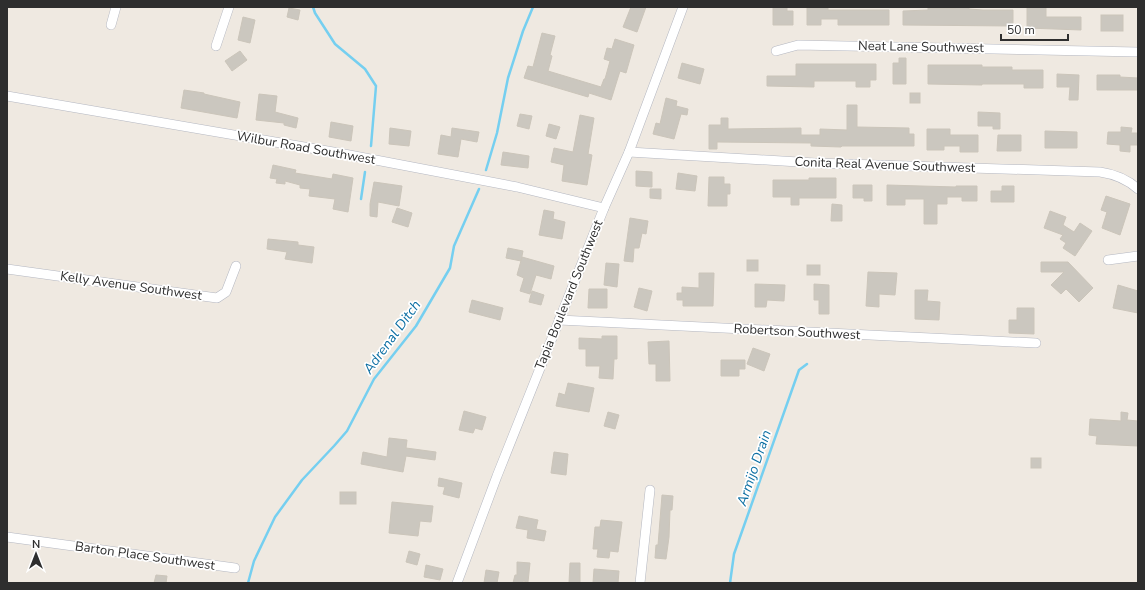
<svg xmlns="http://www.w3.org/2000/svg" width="1145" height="590" viewBox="0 0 1145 590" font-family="'Nunito Sans',sans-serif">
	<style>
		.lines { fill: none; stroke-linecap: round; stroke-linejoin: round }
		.stream { stroke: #75cff0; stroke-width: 2.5 }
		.building { fill: #cbc7bf; stroke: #cbc5ba }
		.minor-casing { stroke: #b4b7c1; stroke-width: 10 }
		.minor { stroke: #fff; stroke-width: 9 }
		.labels { text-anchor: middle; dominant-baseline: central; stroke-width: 3.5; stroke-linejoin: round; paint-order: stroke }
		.street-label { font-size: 13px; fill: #2e2e2e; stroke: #fff }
		.water-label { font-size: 14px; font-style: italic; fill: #0d6fa3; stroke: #fff }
	</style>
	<rect width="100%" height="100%" fill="#efe9e1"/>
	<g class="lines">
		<g class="stream">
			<path d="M313,7L315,13L335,44L365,69L376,86L371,146"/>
			<path d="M486,170L497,133L508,78L523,31L533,7"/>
			<path d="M361,199L365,172"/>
			<path d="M248,583L254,561L275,517L302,480L334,446L347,431L374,379L416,326L450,268L454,246L479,189"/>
			<path d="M730,583L734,554L799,370L807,364"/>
		</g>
	</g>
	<g class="building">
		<path d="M631,7H646L637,32L623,27Z"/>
		<path d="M773,7H787V11H793V25H773Z"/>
		<path d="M807,7H828V10H889V25H838V19H821V25H807Z"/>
		<path d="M956,7H969V9L983,10H1013V26L903,25V11L928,10V8H956Z"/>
		<path d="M1027,7H1046V17H1081V30L1027,28Z"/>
		<path d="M289,8L300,10L298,20L287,17Z"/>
		<rect x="1101" y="15" width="22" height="16"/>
		<path d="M243,17L255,20L250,43L238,40Z"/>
		<path d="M542,33L555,36L550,55L552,56L548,71L601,87L604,79H605L610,61L604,59L607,48L612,49L615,39L634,45L626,73L620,71L611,100L589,93L588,97L524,78L528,66L533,67Z"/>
		<path d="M240,51L247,60L232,71L225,61Z"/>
		<path d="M899,58H906V84H893V63H899Z"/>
		<path d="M682,63L704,69L700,84L678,78Z"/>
		<path d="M796,64H876V80H870V87H856V81H814V87L767,86V76H796Z"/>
		<path d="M928,65H982V67H1012V70H1043V88H1024V84H982V85L928,84Z"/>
		<path d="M1057,74L1079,75L1078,100H1069L1070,87H1057Z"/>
		<path d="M1097,75H1120V77L1138,78V90H1097Z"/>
		<path d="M184,90L204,93V94L240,102L237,118L181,108Z"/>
		<rect x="910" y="93" width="10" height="10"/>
		<path d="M259,94L277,96L275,112L298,118L296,128L284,125V123L256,120Z"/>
		<path d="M666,98L677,101L676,106L688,109L687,115L681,114L674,139L653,134L656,123L660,124Z"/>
		<path d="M847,105H857V127L909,128V134H914V146H842L841,147L811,146V143L717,142V149H709V125H721V118H728V129L801,128V135H820V129L847,130Z"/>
		<path d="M978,112L1000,113V129H993V126H978Z"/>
		<path d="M520,114L532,116L529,129L517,126Z"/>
		<path d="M580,115L594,118L588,154L592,155L587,185L562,181L564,165L551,162L554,148L573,152Z"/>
		<path d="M331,122L353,126L351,141L329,137Z"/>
		<path d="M549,124L560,127L556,139L546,136Z"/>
		<path d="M1121,127L1132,128L1131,133H1138L1137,145H1130V152L1120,151V145L1107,144L1108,132H1121Z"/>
		<path d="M390,128L411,131L409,146L389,144Z"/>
		<path d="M452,128L479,132L477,142L461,139L458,157L438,154L441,135L451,137Z"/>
		<path d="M927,129H950V135H978V152H960V146H944V150H927Z"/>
		<path d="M1045,131L1077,132V148H1045Z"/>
		<path d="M998,135H1021V151H997Z"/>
		<path d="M503,152L529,156L528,168L501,165Z"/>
		<path d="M273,165L296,170L295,173L332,179L333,174L353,178L348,212L333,209L335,199L309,196L310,189L300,188V185L285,181V184L276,183L277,179L270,178Z"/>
		<path d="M636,171L652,172V187L636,186Z"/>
		<path d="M678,173L697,176L695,191L676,189Z"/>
		<path d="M709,177H724V184H730V194H727V206H708Z"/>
		<path d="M809,178H836V198H799V205H791V197H773V180H809Z"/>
		<path d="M374,182L402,186L399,206L378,202L377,217L370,216V204Z"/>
		<path d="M853,185H872V201H864V198H853Z"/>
		<path d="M887,185L956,187V186H977V201H962V197H947V204H937V224H924V199H905V205H887Z"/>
		<path d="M1002,186H1014V202H991V191H1002Z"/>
		<path d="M650,189H661V199L650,198Z"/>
		<path d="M1106,196L1130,204L1120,235L1102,228L1107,212L1101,210Z"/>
		<path d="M832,204L842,205V221H831Z"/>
		<path d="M397,208L412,213L408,227L392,222Z"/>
		<path d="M544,210L554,212L553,219L565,222L562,239L539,235Z"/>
		<path d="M1050,211L1066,217L1063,225L1074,232L1080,223L1092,231L1075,256L1063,248L1066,243L1060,239L1063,235L1044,228Z"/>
		<path d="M630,218L648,221L646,234L642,233L639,248H634L633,262L624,261Z"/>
		<path d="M268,239L298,242V245L314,247L312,263L285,259L287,252L267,249Z"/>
		<path d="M508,248L523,251L521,261L506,258Z"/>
		<path d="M522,257L554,266L551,279L536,275L530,294L520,291L524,278L517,275Z"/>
		<rect x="747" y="260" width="11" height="11"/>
		<path d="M1041,262H1068L1093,288L1079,302L1066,289L1061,294L1051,285L1064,272H1041Z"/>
		<path d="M606,263L619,264L617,287L604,285Z"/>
		<rect x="807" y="265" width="13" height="10"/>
		<path d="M868,272L897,273L895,295L879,294V307L866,306Z"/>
		<path d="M699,273H714L713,306H683V300H677V293H682V287L699,288Z"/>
		<path d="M755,284L785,285L784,301L767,300L766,307H755Z"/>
		<path d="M814,284L829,285V314H819V300H814Z"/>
		<path d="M1118,285L1138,291V313L1113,308Z"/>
		<path d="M639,288L652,291L647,311L634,307Z"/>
		<path d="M589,289H607V308H588Z"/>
		<path d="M915,290H928L927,301L940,302L939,320L915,319Z"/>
		<path d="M532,291L544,295L541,305L529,302Z"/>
		<path d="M472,300L503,308L500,320L469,312Z"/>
		<path d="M1017,308H1034V334L1009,333V320H1017Z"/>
		<path d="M602,336H617V359H614L613,379L599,378L600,366H586V349H579V338L602,339Z"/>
		<path d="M669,341L670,381H656V364H649L648,342Z"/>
		<path d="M753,348L770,354L764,371L747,364Z"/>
		<path d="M721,360H745V369H739V376H721Z"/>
		<path d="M568,383L594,388L589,412L556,406L559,393L565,395Z"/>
		<path d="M464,411L486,417L482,430L475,428L473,433L459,430Z"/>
		<path d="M608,412L619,415L615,429L604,426Z"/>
		<path d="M1121,412L1128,413L1127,420L1138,421V446L1096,444L1097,436L1089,435L1090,419L1121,421Z"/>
		<path d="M389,438L407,440L406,448L436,452L435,460L406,456L403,472L361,464L363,452L387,457Z"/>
		<path d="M554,452L568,454L566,475L551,473Z"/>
		<rect x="1031" y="458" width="10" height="10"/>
		<path d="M439,478L462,483L459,498L443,494L445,487L438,486Z"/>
		<rect x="340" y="492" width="16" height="12"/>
		<path d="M662,495L673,496L672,510H670L669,537L666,559L655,558L656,545H658Z"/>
		<path d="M392,502L433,506L431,522L420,521L418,536L389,533Z"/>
		<path d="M519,516L538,520L536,529L546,531L544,541L527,538L528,530L516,528Z"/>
		<path d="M601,520L622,522L618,552L610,551L609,558L597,557L598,549H593L595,527H600Z"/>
		<path d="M409,551L420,554L417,565L406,562Z"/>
		<path d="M517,562L530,563L528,582L523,581V583H513L515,575H517Z"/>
		<path d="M570,563H580V583H569Z"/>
		<path d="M426,565L443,569L440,580L424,577Z"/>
		<path d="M594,569L619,571L618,583H593Z"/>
		<path d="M486,570L499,572L497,583H484Z"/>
		<path d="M156,575L167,576L166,583H154Z"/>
	</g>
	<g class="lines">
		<g class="minor-casing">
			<g id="minor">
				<path d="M111,25L116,7"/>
				<path d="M216,46L229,7"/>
				<path d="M776,51L798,45L1138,52"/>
				<path d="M7,96L339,153L517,187L604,208"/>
				<path d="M629,152L815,163L1100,172C1114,174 1127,179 1138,189"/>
				<path d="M1108,260L1138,256"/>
				<path d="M7,269L217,298L226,292L236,266"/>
				<path d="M559,320L1036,343"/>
				<path d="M7,537L235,568"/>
				<path d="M457,583L497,476L604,208L629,152L683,7"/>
				<path d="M640,583L650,490"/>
			</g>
		</g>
		<use href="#minor" class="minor"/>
	</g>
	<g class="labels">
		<g class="street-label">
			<text transform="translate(921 47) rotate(1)">Neat Lane Southwest</text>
			<text transform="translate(306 148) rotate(10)">Wilbur Road Southwest</text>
			<text transform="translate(885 165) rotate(2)">Conita Real Avenue Southwest</text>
			<text transform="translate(131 286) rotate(8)">Kelly Avenue Southwest</text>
			<text transform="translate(569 295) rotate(-68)">Tapia Boulevard Southwest</text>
			<text transform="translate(797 332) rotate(3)">Robertson Southwest</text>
			<text transform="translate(145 556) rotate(8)">Barton Place Southwest</text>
		</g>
		<g class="water-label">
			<text transform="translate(392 337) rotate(-54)">Adrenal Ditch</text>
			<text transform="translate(754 468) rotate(-71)">Armijo Drain</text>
		</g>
	</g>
	<rect width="1145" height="590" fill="none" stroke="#2e2e2e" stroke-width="16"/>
	<g transform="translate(36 554)" stroke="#ffffff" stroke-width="3" paint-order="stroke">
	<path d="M0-3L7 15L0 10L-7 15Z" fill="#2e2e2e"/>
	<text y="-6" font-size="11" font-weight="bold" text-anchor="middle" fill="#2e2e2e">N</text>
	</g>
	<path d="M1001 34v6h67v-6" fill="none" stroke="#2e2e2e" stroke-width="2"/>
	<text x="1007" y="34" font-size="12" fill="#2e2e2e" stroke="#ffffff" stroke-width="3" paint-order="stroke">50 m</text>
</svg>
